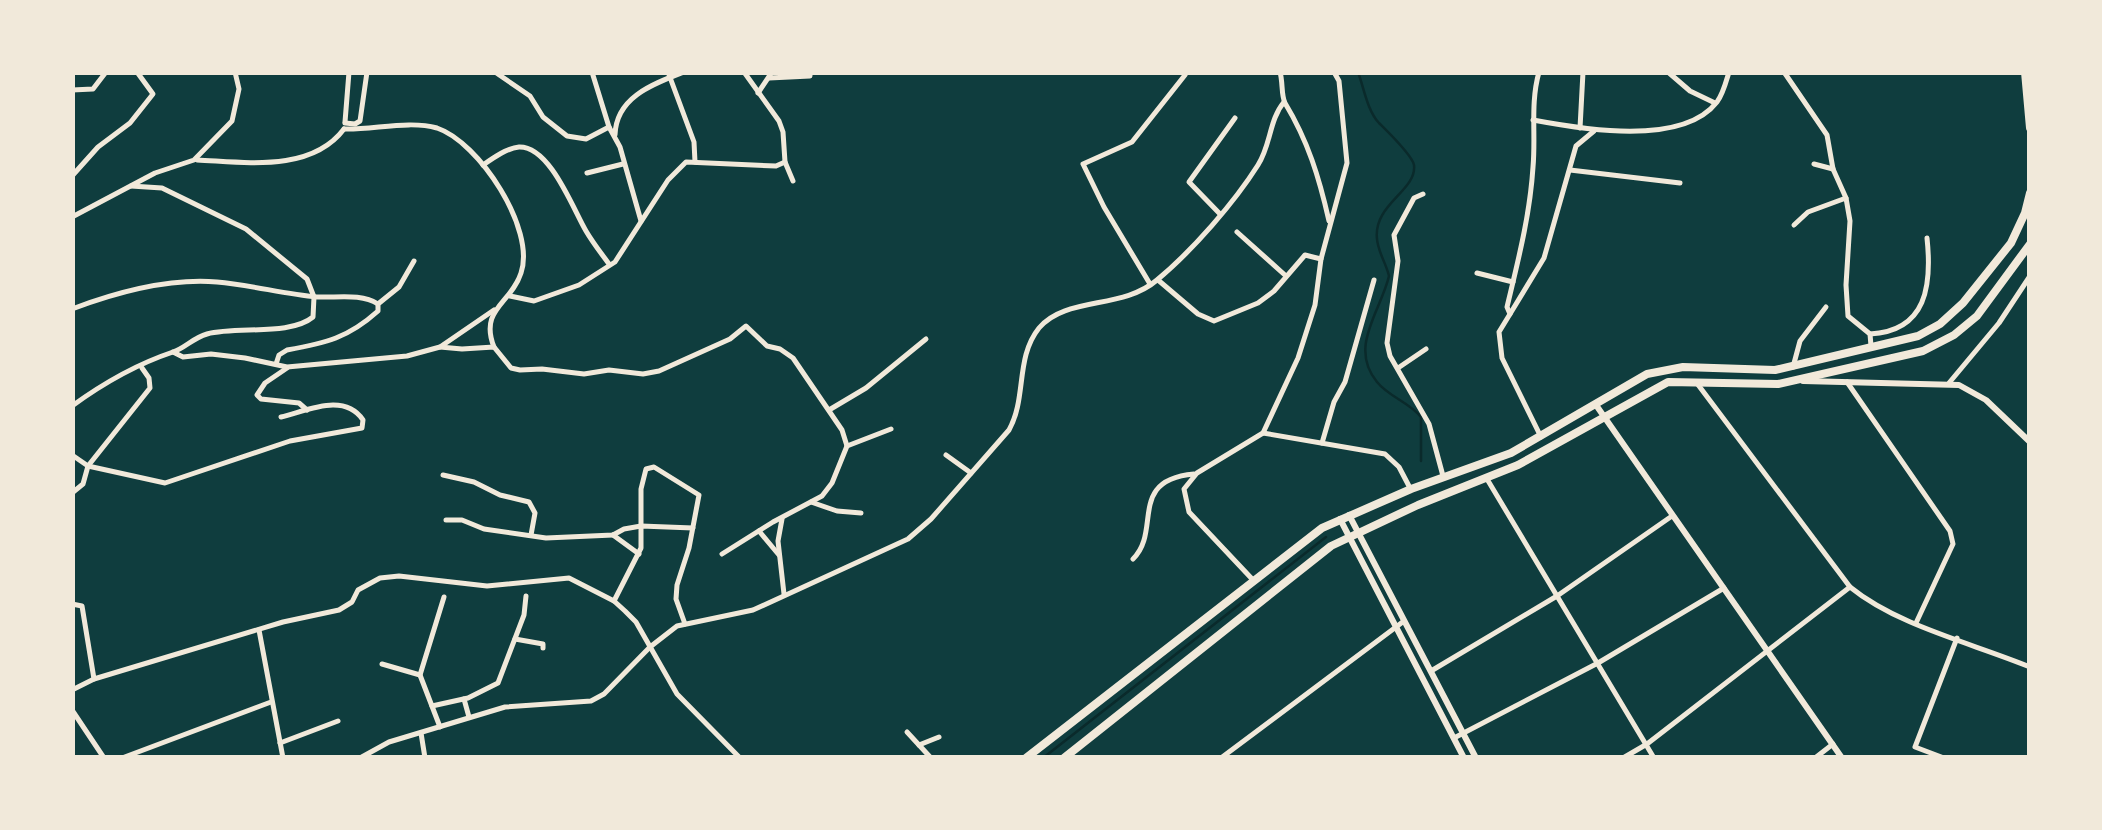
<svg xmlns="http://www.w3.org/2000/svg" width="2102" height="830" viewBox="0 0 2102 830" font-family="'Golos Text',sans-serif">
	<style>
		.lines { fill: none; stroke-linecap: round; stroke-linejoin: round }
		.stream { stroke: #0a2a2b; stroke-width: 2.5 }
		.minor { stroke: #f1e9da; stroke-width: 5 }
		.tertiary { stroke: #f1e9da; stroke-width: 6 }
		.secondary { stroke: #f1e9da; stroke-width: 8 }
	</style>
	<rect width="100%" height="100%" fill="#0f3d3e"/>
	<g class="lines">
		<g class="stream">
			<path d="M1358,72C1364,88 1367,110 1379,123C1387,131 1412,155 1414,165C1417,191 1373,204 1377,239C1378,252 1386,263 1389,276C1381,311 1348,347 1377,382C1389,397 1409,402 1421,417V461"/>
			<path d="M1043,758L1326,537"/>
		</g>
		<g class="minor">
			<path d="M495,72L530,96L543,117L567,136L586,139L609,127"/>
			<path d="M592,72L609,127L620,147L641,221"/>
			<path d="M668,72L694,142L695,162"/>
			<path d="M744,72L779,121L783,132L785,162L793,181"/>
			<path d="M1280,72C1283,82 1281,95 1285,103C1308,141 1319,177 1329,221"/>
			<path d="M1539,72C1530,104 1536,134 1533,167C1530,215 1518,261 1507,307L1510,314L1499,332L1502,358L1541,437"/>
			<path d="M1668,72L1690,91L1715,103"/>
			<path d="M1784,72L1827,135L1833,169L1846,198L1850,221L1846,285L1848,316L1870,334L1871,346"/>
			<path d="M769,78L810,76V72"/>
			<path d="M72,90L93,89L106,72"/>
			<path d="M758,93L772,72"/>
			<path d="M1533,120C1581,129 1682,147 1717,102C1723,94 1726,82 1729,72"/>
			<path d="M345,122L349,72"/>
			<path d="M345,123L355,124L360,121L367,72"/>
			<path d="M1580,128L1583,72"/>
			<path d="M344,129C373,130 409,120 437,128C479,142 536,229 521,273C511,304 479,309 494,347"/>
			<path d="M615,135C616,97 653,84 684,72"/>
			<path d="M197,160C244,162 311,173 344,129"/>
			<path d="M1814,164L1833,169"/>
			<path d="M483,165C493,158 507,148 519,147C550,146 573,209 586,231C593,243 601,253 609,264"/>
			<path d="M1570,170L1680,183"/>
			<path d="M587,173L623,164"/>
			<path d="M72,176L98,147L130,123L153,94L137,72"/>
			<path d="M1423,194L1414,198L1394,235L1398,261L1387,343L1390,356L1429,424L1443,476"/>
			<path d="M1220,214L1189,182L1235,118"/>
			<path d="M72,217L155,173L194,160L232,121L239,89L235,72"/>
			<path d="M1794,225L1808,212L1846,198"/>
			<path d="M1237,232L1286,276"/>
			<path d="M1477,273L1513,282"/>
			<path d="M1158,280L1198,314L1214,321L1258,303L1274,291L1305,255L1321,259"/>
			<path d="M1150,284L1104,207L1083,164L1132,142L1185,75"/>
			<path d="M510,296L534,301L579,285L615,262L668,180L686,162L776,166L785,162"/>
			<path d="M72,309C117,292 169,278 217,282C251,285 284,294 317,297C337,298 361,293 378,304"/>
			<path d="M1510,314L1544,258L1576,146L1594,131"/>
			<path d="M1870,334C1927,331 1932,285 1927,238"/>
			<path d="M440,347L462,349L494,347L511,368L520,370L542,369L584,374L609,370L643,374L659,371L730,339L746,326L767,346L780,349L793,358L842,430L847,446"/>
			<path d="M173,352L183,357L211,354L245,358L287,367L407,356L440,347L494,310"/>
			<path d="M276,364L279,355L287,350C326,343 348,338 378,311V304L399,287L414,261"/>
			<path d="M1793,367L1800,341L1826,307"/>
			<path d="M287,368L265,383L257,395L261,399L299,403L307,410"/>
			<path d="M1398,368L1426,349"/>
			<path d="M1696,382L1850,587C1898,626 1972,643 2030,667"/>
			<path d="M1847,382L1950,531L1953,544L1916,623"/>
			<path d="M1949,383L1999,323L2030,276"/>
			<path d="M72,406C105,382 137,364 173,352C185,348 193,338 207,334C237,326 290,336 313,317L314,297L307,279L246,229L162,188L131,186"/>
			<path d="M829,410L866,388L926,339"/>
			<path d="M1263,433L1385,454L1399,467L1410,488"/>
			<path d="M1322,443L1334,402L1345,382L1374,280"/>
			<path d="M72,455L88,466L165,483L290,441L362,428L363,420C344,392 307,411 281,417"/>
			<path d="M946,455L971,473"/>
			<path d="M443,475L474,482L500,495L529,502L535,513L531,535"/>
			<path d="M1487,479L1654,758"/>
			<path d="M72,493L83,484L88,466L150,388L149,378L142,368"/>
			<path d="M811,502L837,511L861,513"/>
			<path d="M782,519L778,541L784,594"/>
			<path d="M446,520H462L484,529L546,538L613,535L624,529L641,526L693,528"/>
			<path d="M759,531L779,555"/>
			<path d="M613,535L639,554"/>
			<path d="M722,554L773,522L822,496L832,483L847,446L891,429"/>
			<path d="M1133,559C1162,531 1127,480 1194,474"/>
			<path d="M1254,581L1189,512L1184,489L1197,473L1263,433L1298,358L1315,305L1321,259L1347,163L1339,81L1334,72"/>
			<path d="M614,601L641,548V489L646,469L654,467L699,495L689,548L677,585L676,599L685,624"/>
			<path d="M72,604L82,606L94,679"/>
			<path d="M259,630L283,758"/>
			<path d="M515,639L543,644V648"/>
			<path d="M382,664L420,675"/>
			<path d="M1431,671L1557,596L1672,516"/>
			<path d="M72,690L94,679L283,622L339,610L352,602L358,590L380,578L399,576L487,586L569,578L614,601L625,611L636,622L677,694L740,758"/>
			<path d="M464,699L469,717"/>
			<path d="M432,706L468,698L498,683L524,615L526,596"/>
			<path d="M72,710L104,758"/>
			<path d="M440,727L420,675L444,597"/>
			<path d="M907,732L931,758"/>
			<path d="M421,733L425,758"/>
			<path d="M1454,738L1598,663L1724,588"/>
			<path d="M280,743L338,721"/>
			<path d="M919,745L939,737"/>
			<path d="M122,758L271,702"/>
			<path d="M360,758L389,742L505,707L591,701L604,694L650,647L677,626L753,610L908,539L931,519L1009,430C1027,398 1015,358 1039,328C1066,296 1122,310 1157,280C1192,251 1234,203 1258,165C1271,145 1269,120 1284,102"/>
			<path d="M1221,758L1404,621"/>
			<path d="M1623,758L1647,744L1850,587"/>
			<path d="M1815,758L1833,744"/>
			<path d="M1944,758L1915,747L1957,638"/>
		</g>
		<g class="tertiary">
			<path d="M1803,381L1959,385L1986,400L2030,442"/>
			<path d="M1596,405L1842,758"/>
			<path d="M1349,515L1476,758"/>
			<path d="M1340,519L1464,758"/>
		</g>
		<g class="secondary">
			<path d="M2025,72L2030,128"/>
			<path d="M1026,758L1322,528L1411,489L1511,453L1647,374L1683,367L1775,370L1918,336L1940,324L1963,303L2011,243L2025,213L2030,193"/>
			<path d="M1064,758L1331,546L1418,505L1518,465L1668,382L1778,384L1923,351L1954,335L1977,316L2030,244"/>
		</g>
	</g>
	<rect width="2102" height="830" fill="none" stroke="#f1e9da" stroke-width="150"/>
</svg>
